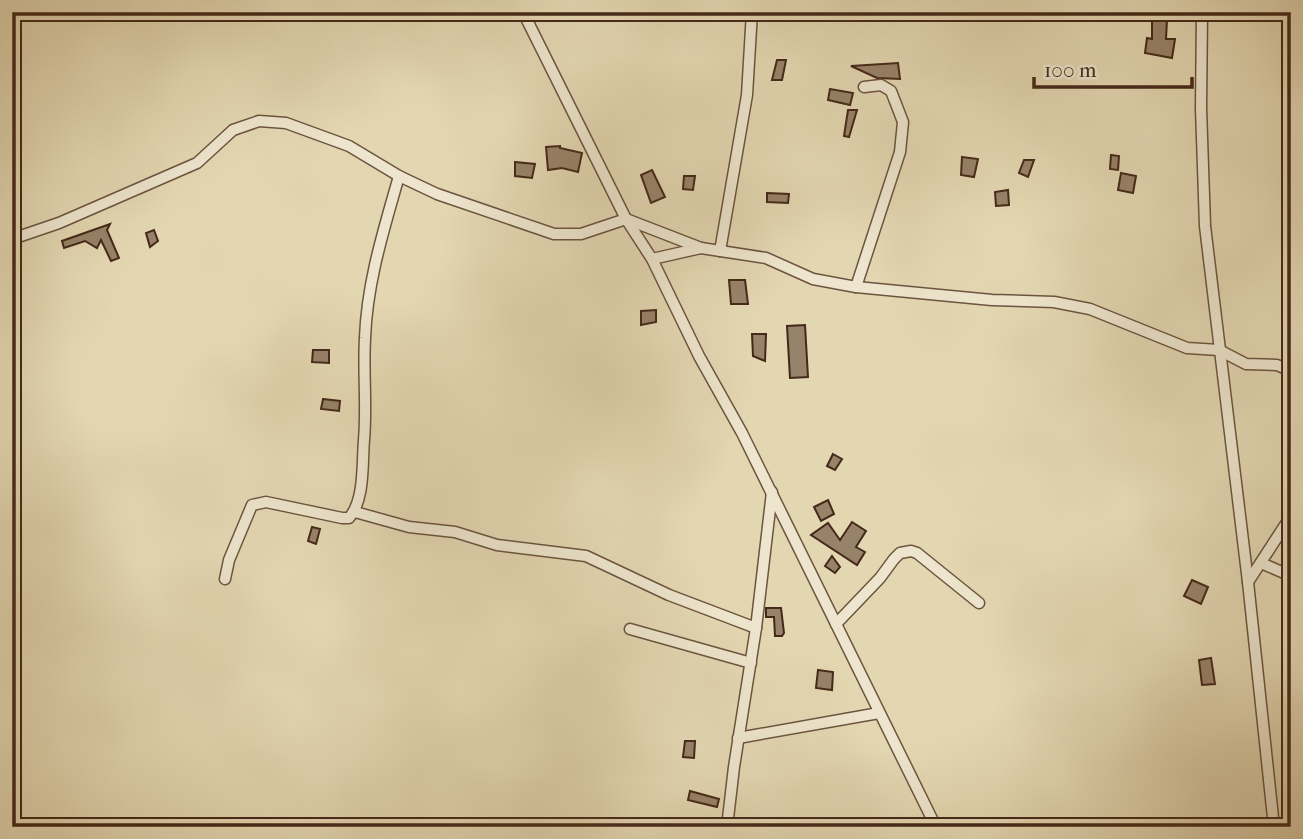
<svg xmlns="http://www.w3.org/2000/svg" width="1303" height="839" viewBox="0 0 1303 839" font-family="'IM FELL French Canon',serif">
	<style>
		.building { fill: #978369; stroke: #452819; stroke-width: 2 }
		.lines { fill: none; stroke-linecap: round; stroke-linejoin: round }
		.street-casing { stroke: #6c543f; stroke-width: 13 }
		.street { stroke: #ede5cd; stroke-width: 10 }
	</style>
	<rect width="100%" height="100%" fill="#e3d7b2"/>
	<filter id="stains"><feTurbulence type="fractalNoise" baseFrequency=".00286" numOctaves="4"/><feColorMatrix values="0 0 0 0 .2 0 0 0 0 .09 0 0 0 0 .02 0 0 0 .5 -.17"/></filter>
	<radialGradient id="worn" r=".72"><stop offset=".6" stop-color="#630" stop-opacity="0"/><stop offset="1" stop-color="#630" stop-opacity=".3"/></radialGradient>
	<g class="building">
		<path d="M1152,19L1167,20L1166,39H1175L1172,58L1145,53L1147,38L1152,39Z"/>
		<path d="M777,60H786L782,80H772Z"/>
		<path d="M898,63L900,79L877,78L851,66Z"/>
		<path d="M830,89L853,93L850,105L828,100Z"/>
		<path d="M848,110H857L849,137L844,136Z"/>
		<path d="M560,146V148L582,153L578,172L562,168L548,170L546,147Z"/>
		<path d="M1111,155L1119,156L1118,170L1110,169Z"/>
		<path d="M962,157L978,159L974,177L961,175Z"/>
		<path d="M1024,160H1034L1028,177L1019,173Z"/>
		<path d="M515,162L535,164L532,178L515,176Z"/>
		<path d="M652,170L665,197L651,203L641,175Z"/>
		<path d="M1121,173L1136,176L1133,193L1118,190Z"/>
		<path d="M684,176H695L693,190L683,189Z"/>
		<path d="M1008,190L1009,205L996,206L995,192Z"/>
		<path d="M767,193L789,194L788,203L767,202Z"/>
		<path d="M110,224L107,230L119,258L111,261L101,240L97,248L85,241L64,248L62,241Z"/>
		<path d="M154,230L158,241L150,247L146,233Z"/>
		<path d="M729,280H745L748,304H731Z"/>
		<path d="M656,310V322L641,325V311Z"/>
		<path d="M805,325L808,377L790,378L787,326Z"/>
		<path d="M752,334H766L765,361L753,356Z"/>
		<path d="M313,350H329V363L312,362Z"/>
		<path d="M323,399L340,401L339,411L321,409Z"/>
		<path d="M833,454L842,459L835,470L827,466Z"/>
		<path d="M828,500L834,514L821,521L814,507Z"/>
		<path d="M852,522L866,531L856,547L865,552L857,565L811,535L828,523L840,540Z"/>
		<path d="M312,527L320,529L316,544L308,541Z"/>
		<path d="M832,556L840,567L835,573L825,566Z"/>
		<path d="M1192,580L1208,587L1201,604L1184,596Z"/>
		<path d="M766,608H781L784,633L782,636H775L774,617H766Z"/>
		<path d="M1211,658L1215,684L1202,685L1199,660Z"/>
		<path d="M818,670L833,672L832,690L816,688Z"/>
		<path d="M685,741H695L694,758L683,757Z"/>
		<path d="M690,791L719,799L717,807L688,800Z"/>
	</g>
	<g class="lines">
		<g class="street-casing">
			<g id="street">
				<path d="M523,12L626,219L652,259L699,356L742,433L936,827"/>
				<path d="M1202,12L1201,108L1205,226L1248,582L1274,827"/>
				<path d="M12,239L59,223L197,163L233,130L259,121L286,123L349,146L399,176L437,194L554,234H581L626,219L701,248"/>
				<path d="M720,251L747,95L752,12"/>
				<path d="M652,259L701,248L766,258L813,279L856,287L992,300L1054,302L1090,309L1187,348L1219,350L1246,364L1277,365L1291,371"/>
				<path d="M856,287L900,152L903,122L891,91L881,85L864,87"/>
				<path d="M355,512L409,527L455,532L497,545L586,556L669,595L756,628"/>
				<path d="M1261,563L1291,576"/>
				<path d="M225,579L229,560L252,505L266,502L342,518H349C365,500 362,463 364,440C367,406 363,372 365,338C367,282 384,229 399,176"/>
				<path d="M1248,582L1291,516"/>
				<path d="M836,624L880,578L894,559L900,553L911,551L917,553L979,603"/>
				<path d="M630,629L751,663"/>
				<path d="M738,738L879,713"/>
				<path d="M727,827L734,767L756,628L772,492"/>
			</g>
		</g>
		<use href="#street" class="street"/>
	</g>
	<rect width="1303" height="839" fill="none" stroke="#e3d7b2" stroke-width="42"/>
	<rect x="14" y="14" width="1275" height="811" fill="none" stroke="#452819" stroke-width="3.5"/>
	<rect x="21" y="21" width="1261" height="797" fill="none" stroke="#452819" stroke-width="2"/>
	<path d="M1034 77v10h158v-10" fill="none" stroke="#452819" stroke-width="3.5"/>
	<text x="1044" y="77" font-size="21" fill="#452819" stroke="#ede5cd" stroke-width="5" paint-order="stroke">100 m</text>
	<rect width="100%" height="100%" filter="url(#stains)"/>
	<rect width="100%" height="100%" fill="url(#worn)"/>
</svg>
